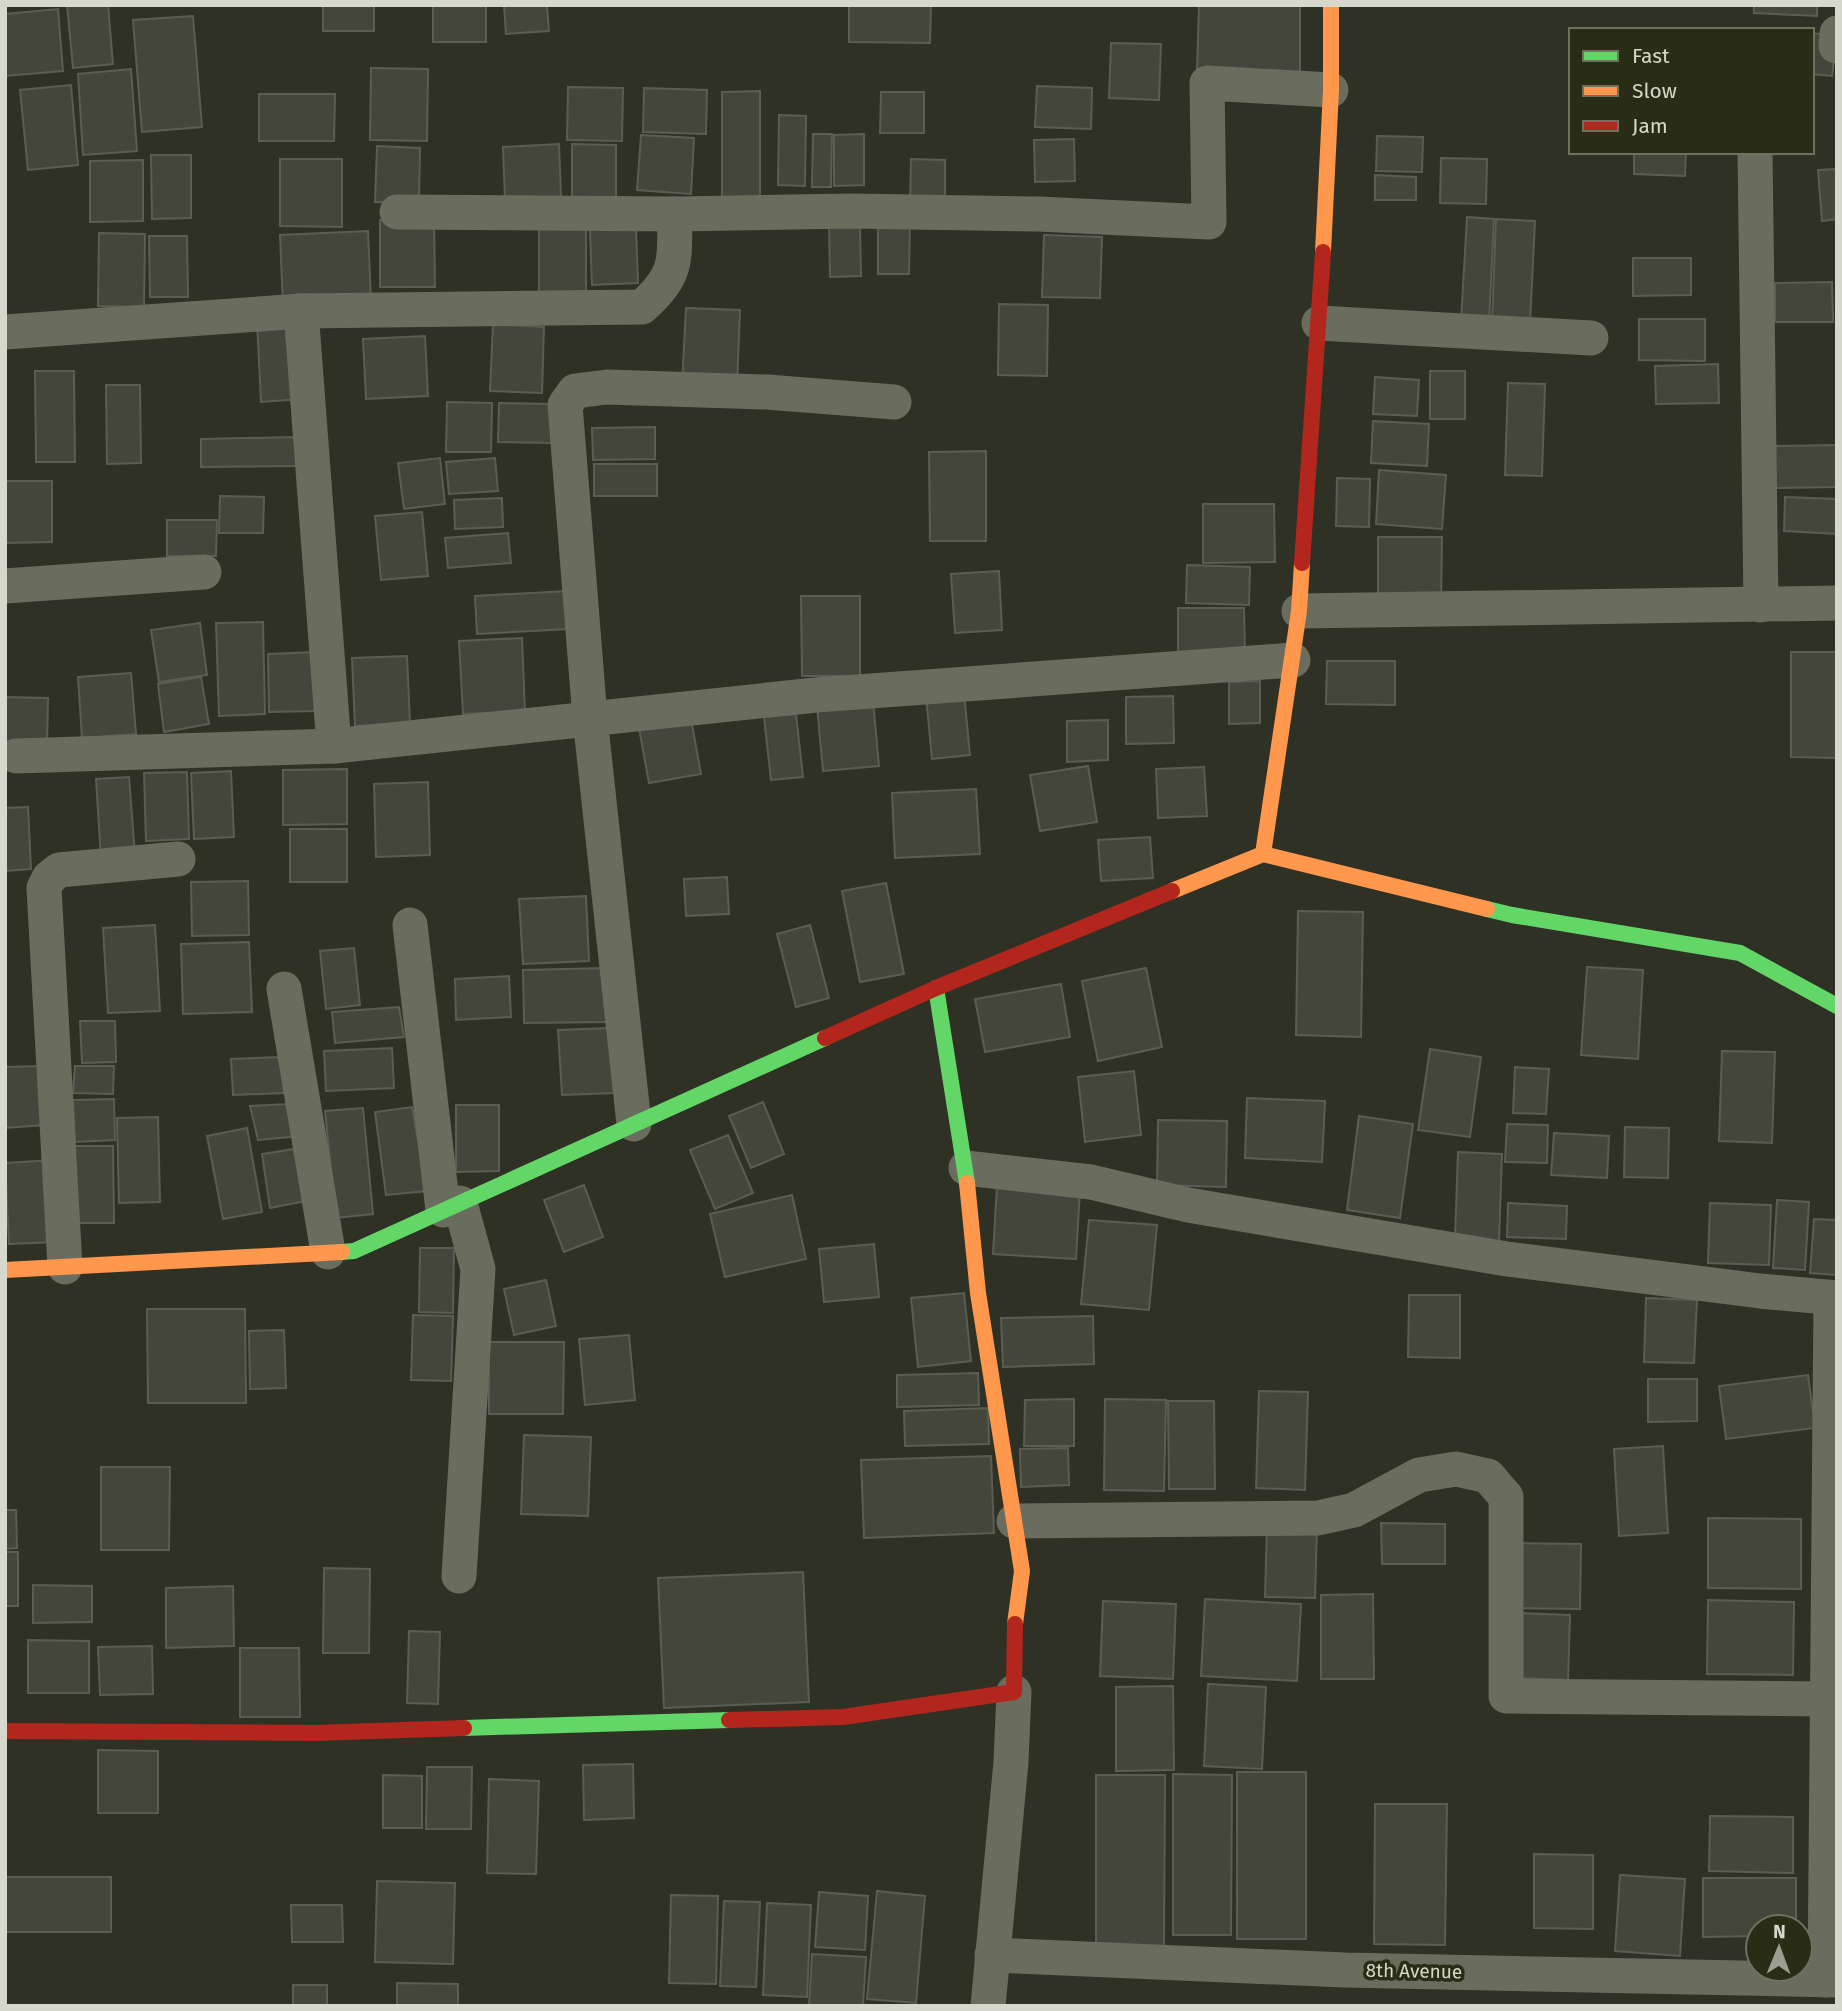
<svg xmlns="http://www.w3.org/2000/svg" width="1842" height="2011" viewBox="0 0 1842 2011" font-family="'Fira Sans',sans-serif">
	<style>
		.building { fill: #44463c; stroke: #5b5d53; stroke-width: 2 }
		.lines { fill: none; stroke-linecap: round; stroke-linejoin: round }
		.street { stroke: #6a6c5e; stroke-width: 35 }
		.fast { stroke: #63d668; stroke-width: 16 }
		.slow { stroke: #ff974d; stroke-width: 16 }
		.jam { stroke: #b3261e; stroke-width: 16 }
		.labels { text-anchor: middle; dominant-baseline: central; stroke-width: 7; stroke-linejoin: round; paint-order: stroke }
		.street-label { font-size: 19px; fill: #d5d8ca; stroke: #292d16 }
	</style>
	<rect width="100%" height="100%" fill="#303125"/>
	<g class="building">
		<path d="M67,5H108L113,64L73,68Z"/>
		<rect x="323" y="5" width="51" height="26"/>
		<rect x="433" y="5" width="53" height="37"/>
		<path d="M504,5H547L549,31L506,34Z"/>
		<path d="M849,5H931L930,43L849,42Z"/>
		<path d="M1199,5H1300V77L1197,71Z"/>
		<path d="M1754,5H1817V16L1754,13Z"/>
		<path d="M58,9L63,71L5,76V14Z"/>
		<path d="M193,16L202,127L142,132L133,20Z"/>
		<path d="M1812,33L1837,36L1832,76L1812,74Z"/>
		<path d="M1111,43L1161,44L1159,100L1109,98Z"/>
		<path d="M371,68L428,69L427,141L370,140Z"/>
		<path d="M131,69L137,151L83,155L78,74Z"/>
		<path d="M71,85L78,165L28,170L20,90Z"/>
		<path d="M1037,86L1092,88L1091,129L1035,127Z"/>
		<path d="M568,87L623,88L622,141L567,140Z"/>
		<path d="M644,88L707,90L706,134L643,132Z"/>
		<path d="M760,91V197L722,198V92Z"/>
		<path d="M881,92H924V133H880Z"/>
		<path d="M259,94H335L334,141H259Z"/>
		<path d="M779,115L806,116L805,186L778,185Z"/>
		<path d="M813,134H832L831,187H812Z"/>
		<path d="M864,134V185L834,186V135Z"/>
		<path d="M641,135L694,138L691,194L637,190Z"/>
		<path d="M1377,136L1423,137L1422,172L1376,171Z"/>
		<path d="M1074,139L1075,181L1035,182L1034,140Z"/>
		<path d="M559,144L561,197L505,200L503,147Z"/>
		<path d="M572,144L616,145V200H572Z"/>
		<path d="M377,146L420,148L419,203L375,202Z"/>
		<path d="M1634,152H1686L1685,176L1634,174Z"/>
		<path d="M151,155H191V218L152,219Z"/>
		<path d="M1441,158L1487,159L1486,204L1440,203Z"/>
		<path d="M280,159H342V227L280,226Z"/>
		<path d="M911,159L945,160V203H910Z"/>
		<path d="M143,160V221L90,222V161Z"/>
		<path d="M1837,169V219L1822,221L1818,170Z"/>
		<path d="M1375,175L1416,177V200H1375Z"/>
		<path d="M1467,217L1494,219L1489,322L1461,321Z"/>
		<path d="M1496,219L1535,221L1530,323L1492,322Z"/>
		<path d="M380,220H434L435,287H380Z"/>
		<path d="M878,221L910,222L909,274H878Z"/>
		<path d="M539,222H586V291L539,292Z"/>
		<path d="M829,225H860L861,276L830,277Z"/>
		<path d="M636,229L638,283L592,285L590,230Z"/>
		<path d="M368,231L371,301L283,305L280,235Z"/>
		<path d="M99,233L145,234L144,307L98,306Z"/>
		<path d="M1044,235L1102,237L1100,298L1042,297Z"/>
		<path d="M149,236H187L188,297H150Z"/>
		<path d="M1633,258H1691V295L1633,296Z"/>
		<path d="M1832,282L1833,322H1775V283Z"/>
		<path d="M999,304L1048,305L1047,376L998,375Z"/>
		<path d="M686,308L740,310L737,386L682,384Z"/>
		<path d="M296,319L300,399L261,402L257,321Z"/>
		<path d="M1639,319H1705V361L1639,360Z"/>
		<path d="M493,324L544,327L542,393L490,391Z"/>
		<path d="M425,336L428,396L366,399L363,339Z"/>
		<path d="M1718,364L1719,403L1656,404L1655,366Z"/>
		<path d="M35,371H74L75,462H36Z"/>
		<rect x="1430" y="371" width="35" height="48"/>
		<path d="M1375,377L1419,380L1417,416L1373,414Z"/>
		<path d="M1508,383L1545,384L1542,476L1505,475Z"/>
		<path d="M106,385H140L141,463L107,464Z"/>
		<path d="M447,402L492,403L491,452H446Z"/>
		<path d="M499,403L555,404L554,443L498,442Z"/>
		<path d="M1373,421L1429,424L1427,466L1371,463Z"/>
		<path d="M655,427V459L593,460L592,428Z"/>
		<path d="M296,437L297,466L201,467V439Z"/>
		<path d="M1837,445V487L1774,488L1773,446Z"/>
		<path d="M986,451V541H930L929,452Z"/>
		<path d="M440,458L445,504L404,509L398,463Z"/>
		<path d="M495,458L498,491L449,494L446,462Z"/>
		<rect x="594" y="464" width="63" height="32"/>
		<path d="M1379,470L1446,475L1442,529L1376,524Z"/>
		<path d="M1337,478L1370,479L1369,527L1336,526Z"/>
		<path d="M5,481H52V542L5,543Z"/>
		<path d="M220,496L264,497L263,533H219Z"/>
		<path d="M1785,497L1837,499V534L1784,531Z"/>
		<path d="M502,498L503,527L455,529L454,500Z"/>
		<path d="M1203,504H1274L1275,562L1203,563Z"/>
		<path d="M422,512L428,576L381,580L375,516Z"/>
		<path d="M167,520H217L216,556H167Z"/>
		<path d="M508,533L511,563L448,568L445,538Z"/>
		<path d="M1378,537H1442L1441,602H1378Z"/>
		<path d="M1187,565L1250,567L1249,605L1186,603Z"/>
		<path d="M999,571L1002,630L955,633L951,574Z"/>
		<path d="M567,591L569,629L477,634L475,596Z"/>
		<path d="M801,596H860V676H802Z"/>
		<path d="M1178,608H1244L1245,656H1178Z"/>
		<path d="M263,622L265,714L219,716L216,623Z"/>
		<path d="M200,623L207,675L159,682L151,630Z"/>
		<path d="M522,638L525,711L463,714L459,641Z"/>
		<path d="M316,652L317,711L269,712L268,654Z"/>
		<path d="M1791,652H1837V758L1791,757Z"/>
		<path d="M407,656L410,723L355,726L352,658Z"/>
		<path d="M1327,661H1395V705L1326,704Z"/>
		<path d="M131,673L136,734L82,738L78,677Z"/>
		<path d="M201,677L209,724L164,732L158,684Z"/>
		<path d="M1260,681V723L1229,724V682Z"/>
		<path d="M964,693L970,755L932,759L926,696Z"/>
		<path d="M1173,696L1174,743L1126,744V697Z"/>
		<path d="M5,697L48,698L47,749H5Z"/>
		<path d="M873,701L879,766L823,771L817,706Z"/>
		<path d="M796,714L803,777L771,780L764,717Z"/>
		<path d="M691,719L701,774L649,783L639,728Z"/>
		<path d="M1108,720V760L1067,762V721Z"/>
		<path d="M1088,766L1097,822L1040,831L1030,775Z"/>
		<path d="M1204,767L1207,816L1158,818L1156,769Z"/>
		<path d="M347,769V824L283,825V770Z"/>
		<path d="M231,771L234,837L194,839L191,773Z"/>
		<path d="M187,772L189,839L146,841L144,773Z"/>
		<path d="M129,777L135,855L101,858L96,779Z"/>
		<path d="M428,782L430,855L376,857L374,784Z"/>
		<path d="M976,789L980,854L895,858L892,793Z"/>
		<path d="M28,807L31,869L5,871V808Z"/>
		<rect x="290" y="829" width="57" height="53"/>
		<path d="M1150,837L1153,878L1101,881L1098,840Z"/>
		<path d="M727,877L729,914L686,916L684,879Z"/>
		<path d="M248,881L249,935L192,936L191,882Z"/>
		<path d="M886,883L904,974L860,982L842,891Z"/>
		<path d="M586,896L589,961L523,964L519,899Z"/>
		<path d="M1298,911L1363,912L1361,1037L1296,1035Z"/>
		<path d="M155,925L160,1011L108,1013L103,928Z"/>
		<path d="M810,925L829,998L796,1007L777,934Z"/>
		<path d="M249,942L252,1012L183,1014L181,944Z"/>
		<path d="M354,948L360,1005L326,1009L320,951Z"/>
		<path d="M1587,967L1643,970L1638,1059L1581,1055Z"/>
		<path d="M607,968L608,1022L524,1023L523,970Z"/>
		<path d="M1146,968L1162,1047L1098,1061L1082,981Z"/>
		<path d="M509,976L511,1017L456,1020L455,979Z"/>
		<path d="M1061,984L1070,1037L985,1052L975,999Z"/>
		<path d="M399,1007L404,1037L335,1043L332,1012Z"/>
		<path d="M80,1021H115L116,1062L82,1063Z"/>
		<path d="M610,1028L614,1093L562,1095L558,1030Z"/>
		<path d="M392,1048L394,1088L326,1091L324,1051Z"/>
		<path d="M1430,1049L1481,1057L1470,1137L1418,1130Z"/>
		<path d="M1722,1051L1775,1052L1772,1143L1719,1141Z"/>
		<path d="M282,1057L284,1093L233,1095L231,1059Z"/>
		<path d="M43,1066L45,1125L5,1128V1067Z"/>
		<path d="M75,1066H114L113,1094L73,1093Z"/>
		<path d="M1515,1067L1549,1069L1546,1114L1513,1113Z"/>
		<path d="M1134,1071L1141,1135L1085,1142L1078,1077Z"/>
		<path d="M1247,1098L1325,1101L1322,1162L1245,1158Z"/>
		<path d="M114,1099L115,1140L75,1142L73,1100Z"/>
		<path d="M763,1102L784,1154L751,1168L729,1116Z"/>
		<path d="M289,1104L300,1136L258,1140L250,1106Z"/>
		<path d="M456,1105H499V1171L456,1172Z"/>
		<path d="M412,1107L427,1191L386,1195L375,1112Z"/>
		<path d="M363,1108L373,1214L336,1218L325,1111Z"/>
		<path d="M1359,1116L1413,1124L1400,1218L1347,1210Z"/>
		<path d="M158,1117L160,1202L119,1203L117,1118Z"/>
		<path d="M1158,1120L1227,1121L1226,1187L1157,1185Z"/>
		<path d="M1507,1124L1548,1125L1547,1163L1505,1162Z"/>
		<path d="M1625,1127L1669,1128L1668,1178L1624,1177Z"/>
		<path d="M247,1128L262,1212L223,1219L207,1136Z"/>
		<path d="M1554,1133L1609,1136L1607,1178L1551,1175Z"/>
		<path d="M728,1135L753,1193L715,1209L690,1150Z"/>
		<path d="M73,1146H113L114,1223H73Z"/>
		<path d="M294,1149L306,1201L270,1208L262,1154Z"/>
		<path d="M1458,1152L1502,1154L1499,1241L1455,1240Z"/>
		<path d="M52,1160L56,1242L9,1244L5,1163Z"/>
		<path d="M584,1185L603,1237L564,1252L544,1200Z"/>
		<path d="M997,1185L1080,1189L1076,1259L993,1254Z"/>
		<path d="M792,1195L806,1259L725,1277L710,1214Z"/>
		<path d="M1777,1200L1809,1202L1805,1270L1773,1268Z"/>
		<path d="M1508,1203L1567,1206L1566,1239L1507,1237Z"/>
		<path d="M1710,1203L1771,1205L1769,1265L1708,1263Z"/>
		<path d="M1814,1219L1837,1220V1275L1810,1273Z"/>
		<path d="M1089,1220L1157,1225L1149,1310L1081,1304Z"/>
		<path d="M874,1244L879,1297L824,1302L819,1249Z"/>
		<path d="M420,1248H454L453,1313L419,1312Z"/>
		<path d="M546,1280L556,1326L514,1335L504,1289Z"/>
		<path d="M964,1293L971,1361L918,1367L911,1298Z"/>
		<path d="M1409,1295H1460V1358L1408,1357Z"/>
		<path d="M1646,1298L1697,1300L1694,1363L1644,1362Z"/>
		<path d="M147,1309H245L246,1403H148Z"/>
		<path d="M413,1315L453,1316L451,1381L411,1380Z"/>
		<path d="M1093,1316L1094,1364L1003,1367L1001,1318Z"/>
		<path d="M284,1330L286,1388L250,1389L249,1331Z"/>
		<path d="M629,1335L635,1400L585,1405L579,1339Z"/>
		<path d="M489,1342H564L563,1414H489Z"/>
		<path d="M978,1373L979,1405L897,1407V1375Z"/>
		<path d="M1808,1375L1815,1428L1726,1439L1719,1386Z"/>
		<path d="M1648,1379H1697V1421L1648,1422Z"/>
		<path d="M1259,1391L1308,1392L1305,1490L1256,1488Z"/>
		<path d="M1074,1399V1446H1024L1025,1400Z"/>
		<path d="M1105,1399L1166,1400L1164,1491L1104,1490Z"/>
		<path d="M1168,1401H1214L1215,1489H1169Z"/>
		<path d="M988,1408L989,1444L905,1446L904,1411Z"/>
		<path d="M524,1435L591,1437L588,1516L521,1514Z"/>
		<path d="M1663,1446L1668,1533L1619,1536L1614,1449Z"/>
		<path d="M1068,1448L1069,1485L1021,1487L1020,1449Z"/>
		<path d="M991,1456L994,1533L864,1538L861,1460Z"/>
		<path d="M101,1467H170L169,1550H101Z"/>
		<path d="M5,1510H16L17,1548L5,1549Z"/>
		<path d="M1708,1518L1801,1519V1589L1708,1588Z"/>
		<path d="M1381,1523L1445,1524V1564H1382Z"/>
		<path d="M1267,1524L1317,1525L1315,1598L1265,1597Z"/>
		<path d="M1510,1543L1581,1544L1580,1609L1509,1608Z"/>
		<rect x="5" y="1552" width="13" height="54"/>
		<path d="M324,1568L370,1569L369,1653H323Z"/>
		<path d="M803,1572L809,1702L664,1708L658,1578Z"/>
		<path d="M33,1585L92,1586V1622L33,1623Z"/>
		<path d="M233,1586L234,1646L166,1648V1588Z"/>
		<path d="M1373,1594L1374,1679H1321V1595Z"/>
		<path d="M1205,1599L1301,1604L1297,1681L1201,1676Z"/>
		<path d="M1708,1600L1794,1602L1793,1675L1707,1674Z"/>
		<path d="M1103,1601L1176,1604L1173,1679L1100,1676Z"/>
		<path d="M1518,1613L1570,1615L1568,1680L1516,1678Z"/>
		<path d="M409,1631L440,1632L438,1704L407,1703Z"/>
		<path d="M28,1640L89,1641V1693H28Z"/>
		<path d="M152,1646L153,1694L100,1695L98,1647Z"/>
		<path d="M240,1648H299L300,1717H240Z"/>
		<path d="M1208,1684L1266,1687L1262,1769L1204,1766Z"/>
		<path d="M1173,1686L1174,1770L1116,1771V1687Z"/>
		<path d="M98,1750L158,1751V1813H98Z"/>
		<path d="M633,1764L634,1818L584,1820L583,1765Z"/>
		<path d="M427,1767H472L471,1829H426Z"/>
		<rect x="1237" y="1772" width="69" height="167"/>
		<path d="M1173,1774L1232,1775L1231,1935H1173Z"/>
		<path d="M383,1775L422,1776V1828H383Z"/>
		<path d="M1096,1775H1165L1164,1947H1096Z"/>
		<path d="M489,1779L539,1781L536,1874L487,1873Z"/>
		<path d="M1375,1804H1447L1445,1945L1374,1944Z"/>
		<path d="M1710,1816L1793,1817V1873L1709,1871Z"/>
		<path d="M1534,1854L1593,1855V1929L1534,1928Z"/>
		<path d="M1620,1875L1685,1879L1680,1956L1615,1951Z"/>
		<rect x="5" y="1877" width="106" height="55"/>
		<path d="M1703,1878H1796V1927H1758V1936L1703,1937Z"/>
		<path d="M377,1881L455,1883L453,1964L375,1962Z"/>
		<path d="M877,1891L925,1896L916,2003L867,1999Z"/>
		<path d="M819,1892L868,1896L865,1950L815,1947Z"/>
		<path d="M671,1895L718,1896L716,1984L669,1983Z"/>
		<path d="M724,1901L760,1902L756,1987L720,1986Z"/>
		<path d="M767,1903L811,1905L807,1997L763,1995Z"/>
		<path d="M291,1905H342L343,1942H292Z"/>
		<path d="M812,1954L866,1957L863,2006H809Z"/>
		<path d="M397,1983L458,1984V2006H397Z"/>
		<rect x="293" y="1985" width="34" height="21"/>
	</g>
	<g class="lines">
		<g class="street">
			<path d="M1836,46L1837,33"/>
			<path d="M1755,152L1761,605"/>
			<path d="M397,212L675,214L852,211L1038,214L1209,222L1207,83L1331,90"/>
			<path d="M301,311L334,746"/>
			<path d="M1319,323L1591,338"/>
			<path d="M5,332L301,311L642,307C679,274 674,261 675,214"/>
			<path d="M5,586L204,572"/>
			<path d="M1299,611L1837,603"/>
			<path d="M16,756L334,746L816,695L1293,660"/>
			<path d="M410,925L443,1210"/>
			<path d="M284,989L328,1252"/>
			<path d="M634,1124L590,718L565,405L575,391L607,387L767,392L894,402"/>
			<path d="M966,1168L1091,1182L1188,1205L1507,1259L1760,1291L1837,1298"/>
			<path d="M65,1267L44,888L49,878L59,870L178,859"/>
			<path d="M1014,1521L1318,1518L1354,1510L1419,1475L1456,1469L1488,1476L1506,1497V1696L1828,1699"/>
			<path d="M459,1576L478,1269L460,1203"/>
			<path d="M992,1955L1345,1970L1837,1980"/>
			<path d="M1825,1980L1831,1298"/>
			<path d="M988,2006L1011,1762L1014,1692"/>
		</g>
		<g class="fast">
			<path d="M1487,909L1512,915L1740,953L1837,1006"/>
			<path d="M936,988L967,1183"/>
			<path d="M342,1252L354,1251L825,1038"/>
			<path d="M464,1728L729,1720"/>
		</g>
		<g class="slow">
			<path d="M1323,252L1331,90V5"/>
			<path d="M1263,854L1299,611L1302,563"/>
			<path d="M1172,891L1263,854L1487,909"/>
			<path d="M967,1183L978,1293L1022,1571L1015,1624"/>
			<path d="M5,1270L342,1252"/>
		</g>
		<g class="jam">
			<path d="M1302,563L1323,252"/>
			<path d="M825,1038L936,988L1172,891"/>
			<path d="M729,1720L843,1717L1014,1692L1015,1624"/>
			<path d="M5,1731L314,1733L464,1728"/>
		</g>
	</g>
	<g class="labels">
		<g class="street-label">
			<text transform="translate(1414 1971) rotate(1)">8th Avenue</text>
		</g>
	</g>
	<rect width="1842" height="2011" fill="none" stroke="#d5d8ca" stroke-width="14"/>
	<rect x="1569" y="28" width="245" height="126" fill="#292d16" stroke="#6e715e" stroke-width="2"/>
	<rect x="1583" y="51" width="35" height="10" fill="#63d668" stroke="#6e715e" stroke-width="2"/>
	<text x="1632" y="63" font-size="21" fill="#d5d8ca">Fast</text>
	<rect x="1583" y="86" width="35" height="10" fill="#ff974d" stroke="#6e715e" stroke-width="2"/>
	<text x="1632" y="98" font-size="21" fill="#d5d8ca">Slow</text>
	<rect x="1583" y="121" width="35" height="10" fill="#b3261e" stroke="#6e715e" stroke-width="2"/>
	<text x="1632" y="133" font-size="21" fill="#d5d8ca">Jam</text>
	<g transform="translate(1779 1948) rotate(1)"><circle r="33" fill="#292d16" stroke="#6e715e" stroke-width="2"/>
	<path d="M0-5L12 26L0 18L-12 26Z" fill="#9b9e90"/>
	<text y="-10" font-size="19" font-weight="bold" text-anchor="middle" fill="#d5d8ca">N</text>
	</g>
</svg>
